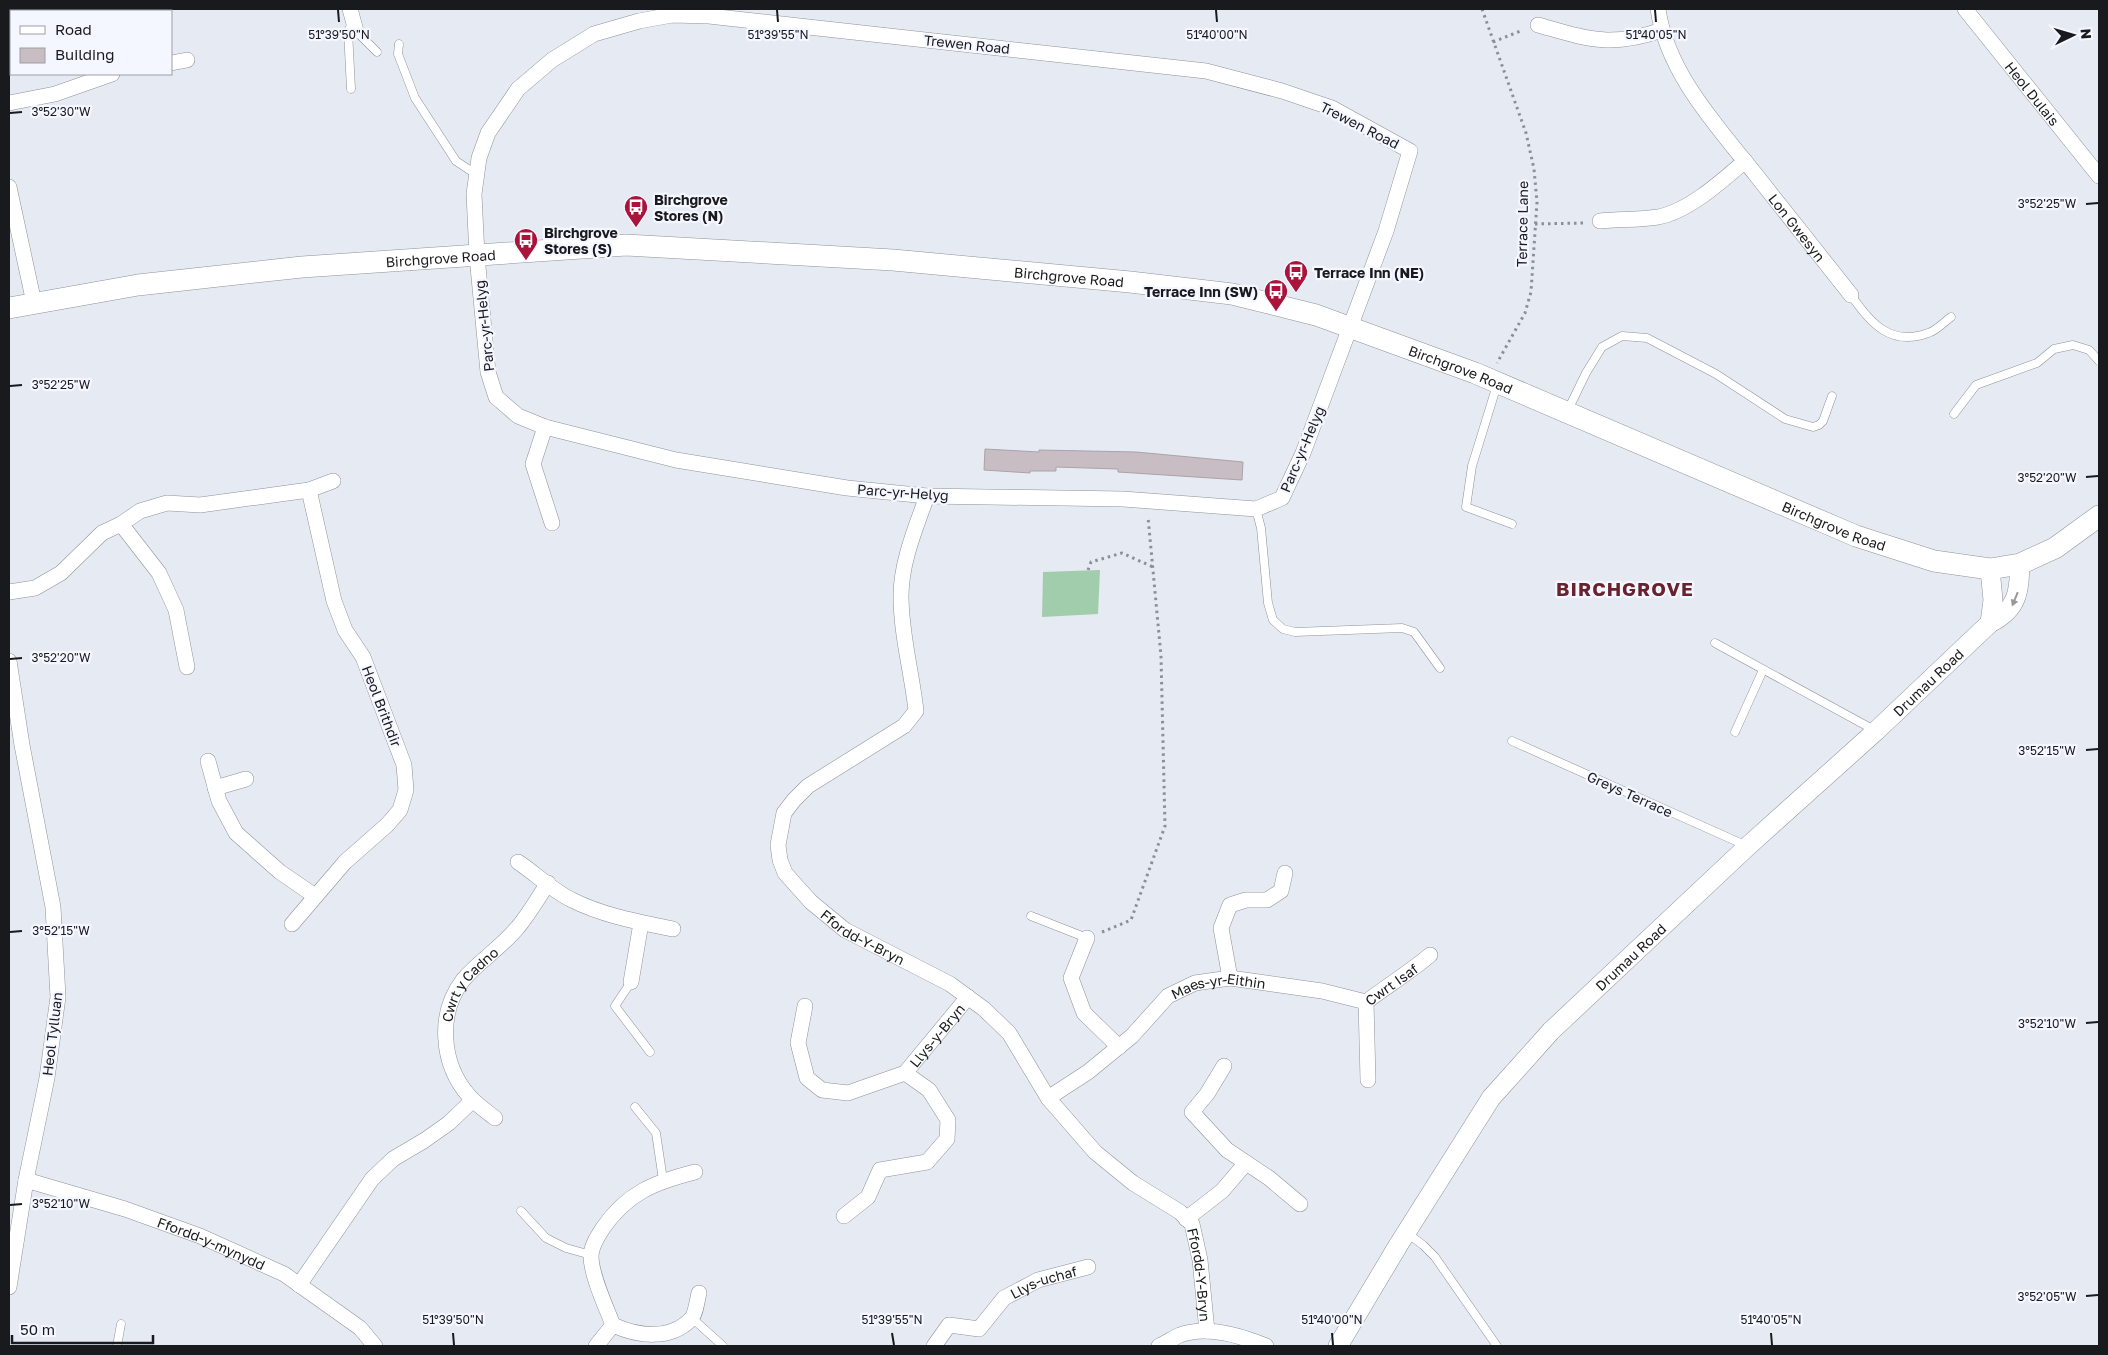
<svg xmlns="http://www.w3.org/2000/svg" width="2108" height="1355" viewBox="0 0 2108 1355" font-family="'Golos Text',sans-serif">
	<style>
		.green { fill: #a2cdac }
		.building { fill: #c8bdc2; stroke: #aca2a7 }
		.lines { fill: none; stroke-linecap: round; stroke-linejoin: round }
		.service-casing { stroke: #8e929a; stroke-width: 9 }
		.minor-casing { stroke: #8e929a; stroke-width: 16 }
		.tertiary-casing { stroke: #8e929a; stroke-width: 20 }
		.secondary-casing { stroke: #8e929a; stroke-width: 22 }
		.path { stroke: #8c8f95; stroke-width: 3; stroke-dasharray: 2.5 4; stroke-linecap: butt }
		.service { stroke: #fff; stroke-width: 8 }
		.minor { stroke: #fff; stroke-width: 15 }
		.tertiary { stroke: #fff; stroke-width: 19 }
		.secondary { stroke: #fff; stroke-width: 21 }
		.oneway { fill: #989899 }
		.ticks { fill: none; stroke: #191a1d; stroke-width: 2 }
		.labels { text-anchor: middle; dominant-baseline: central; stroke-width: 4.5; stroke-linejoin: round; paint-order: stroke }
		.street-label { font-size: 14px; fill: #191a1d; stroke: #f4f7ff }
		.poi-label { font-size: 14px; font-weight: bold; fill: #191a1d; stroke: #f4f7ff; text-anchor: start }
		.district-label { font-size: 19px; font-weight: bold; letter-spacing: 1px; fill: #69232e; stroke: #f4f7ff }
		.ticks-label { font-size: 12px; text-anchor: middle; fill: #191a1d; stroke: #f4f7ff; stroke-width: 4.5; stroke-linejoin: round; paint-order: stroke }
	</style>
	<rect width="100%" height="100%" fill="#e6eaf3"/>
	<path class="green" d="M1100,570L1098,614L1042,617L1043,572Z"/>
	<path class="building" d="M985,449L1039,452V450L1136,452L1243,462L1242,480L1118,472V469L1056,467V471H1030V473L984,470Z"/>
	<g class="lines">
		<g class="service-casing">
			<g id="service">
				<path d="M356,31L377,52"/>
				<path d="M399,44L398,54L415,98L456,161L477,175"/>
				<path d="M351,89L348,31L352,24"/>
				<path d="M1851,295C1870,323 1891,347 1928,333C1936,331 1944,322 1951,317"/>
				<path d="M1497,385L1472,466L1466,507L1512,524"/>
				<path d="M1568,410L1586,373L1602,347L1622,336L1647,338L1716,374L1785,419L1813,427L1819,425L1823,421L1832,396"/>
				<path d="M1954,414L1976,385L2037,363L2054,349L2073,345L2089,350L2099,361"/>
				<path d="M1256,509L1261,528L1268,603L1273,620L1283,629L1295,632L1402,628L1414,632L1440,668"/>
				<path d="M1715,643L1876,731"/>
				<path d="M1735,732L1763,670"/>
				<path d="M1512,741L1747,846"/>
				<path d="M1031,916L1087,938"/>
				<path d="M631,982L615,1006L650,1052"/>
				<path d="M635,1107L656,1133L663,1180"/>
				<path d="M521,1211L546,1238L566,1248L591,1255"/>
				<path d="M1407,1233L1423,1245L1435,1257L1497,1346"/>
				<path d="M692,1318L723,1346"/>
				<path d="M117,1346L121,1324"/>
			</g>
		</g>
		<g class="minor-casing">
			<g id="minor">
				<path d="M350,9L356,31"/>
				<path id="s1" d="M1658,9C1667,73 1717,126 1756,175C1788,215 1819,255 1851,295"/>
				<path id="s2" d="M1965,9L2099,176"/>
				<path d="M672,15L709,16L1206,71L1282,91L1332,108L1410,151L1386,231L1303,453L1282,498L1256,509L1123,499L927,496L847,488L676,460L545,427L518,416L496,397L488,372L477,256L474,194L479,158L488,133L518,89L552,60L594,34L639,21Z"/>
				<path d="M1538,25C1588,39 1610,48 1662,30"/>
				<path d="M171,63L187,60"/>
				<path d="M9,103L55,94L112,74"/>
				<path d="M9,187L34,303"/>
				<path d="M1600,221C1619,219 1640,220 1658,217C1689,211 1722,181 1745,161"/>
				<path d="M545,427L533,464L552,523"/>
				<path id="s3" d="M927,496C916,527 901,562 901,596C901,635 912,673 916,711L904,726L808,786L794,800L784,813L778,845L780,860L785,873L811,902L845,930L950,984L984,1009L1009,1033L1048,1098L1095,1152L1133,1183L1180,1212L1192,1224L1200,1260L1207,1331"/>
				<path d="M121,524L159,573L176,610L187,667"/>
				<path d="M9,592L35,588L61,573L102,533L121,524L140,511L167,503L200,505L309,490L333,481"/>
				<path d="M9,661L22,745L53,907L58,997L47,1078L26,1180L9,1287"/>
				<path d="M208,761L219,801L236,833L280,872L315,896"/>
				<path d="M215,788L246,779"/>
				<path d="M518,862C536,874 553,891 572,900C604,916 639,922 673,929"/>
				<path d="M292,924L345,862L387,825L400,810L406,790L404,765L363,657L345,630L334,601L309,490"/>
				<path d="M1087,938L1071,978L1084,1013L1119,1047"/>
				<path d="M1230,978L1221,928L1230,905L1246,900H1267L1281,891L1285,873"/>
				<path d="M631,982L641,923"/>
				<path id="s4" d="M805,1006L798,1043L807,1078L822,1090L848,1093L905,1073L968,997"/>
				<path d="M1224,1066L1207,1094L1192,1112L1227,1150L1269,1178L1300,1204"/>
				<path id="s5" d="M1368,1080L1366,1002C1387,986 1410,972 1430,955"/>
				<path id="s6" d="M1048,1098L1088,1072L1132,1036L1168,996L1195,983L1230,978L1322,991L1366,1002"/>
				<path id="s7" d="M495,1118C486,1111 476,1104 469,1096C441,1064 437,1014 463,980C479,961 502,947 518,927C529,914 538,898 548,883"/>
				<path d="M695,1172C655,1182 627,1193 603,1228C598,1236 591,1246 591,1256C591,1275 606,1307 613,1325C637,1336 670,1341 691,1319C696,1314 697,1300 699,1293"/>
				<path id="s8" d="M26,1180L125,1209L200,1236L284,1274L360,1328L375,1346"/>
				<path d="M844,1216L868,1197L880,1170L927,1162L947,1139L948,1120L929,1090L905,1073"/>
				<path d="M1186,1219L1222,1191L1246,1163"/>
				<path d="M299,1285L372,1179L393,1159L425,1140L449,1123L473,1100"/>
				<path d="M596,1346L613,1325"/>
				<path id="s9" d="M934,1346L949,1325L979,1329L1004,1298L1038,1280L1088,1267"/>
				<path d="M1159,1346C1166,1343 1173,1338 1180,1335C1206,1325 1242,1336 1266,1346"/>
			</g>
		</g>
		<g class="tertiary-casing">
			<g id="tertiary">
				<path d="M1990,623L1993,600L1990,569"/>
				<path id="s10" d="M1338,1346L1399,1244L1491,1098L1551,1031L1748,846L1876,731L1990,623C2018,609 2019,592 2020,564"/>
			</g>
		</g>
		<g class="secondary-casing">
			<g id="secondary">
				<path id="s11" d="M9,308L138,285L302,267L626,245L893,260L1130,282L1232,294L1316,315L1475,373L1856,536L1934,561L1990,569L2020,564L2055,548L2099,516"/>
			</g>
		</g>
		<g class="path">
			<path d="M1482,9L1526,133L1534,169L1537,202L1531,292L1525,313L1497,363"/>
			<path d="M1493,42L1523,30"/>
			<path d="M1535,224L1584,223"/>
			<path d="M1088,570L1091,562L1122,553L1153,567"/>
			<path d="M1102,932L1131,920L1165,826L1161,656L1148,517"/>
		</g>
		<use href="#service" class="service"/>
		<use href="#minor" class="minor"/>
		<use href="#tertiary" class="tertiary"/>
		<use href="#secondary" class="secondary"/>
	</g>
	<defs><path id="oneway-solid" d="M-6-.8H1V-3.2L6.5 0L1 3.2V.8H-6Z" transform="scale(1.25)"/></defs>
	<use class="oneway" href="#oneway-solid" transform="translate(2015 599) rotate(112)"/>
	<path class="ticks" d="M338,10L339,22M777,10L778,22M1216,10L1217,22M1655,10L1656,22M10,113L22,112M2086,204L2098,203M10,386L22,385M2086,477L2098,476M10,659L22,658M2086,750L2098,749M10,932L22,931M2086,1023L2098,1022M10,1205L22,1204M2086,1296L2098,1295M453,1333L454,1345M892,1333L894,1345M1332,1333L1333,1345M1771,1333L1772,1345"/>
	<defs>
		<g id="bus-pin" transform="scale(1.25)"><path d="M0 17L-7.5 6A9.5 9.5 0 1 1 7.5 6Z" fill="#aa143b" stroke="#f4f7ff"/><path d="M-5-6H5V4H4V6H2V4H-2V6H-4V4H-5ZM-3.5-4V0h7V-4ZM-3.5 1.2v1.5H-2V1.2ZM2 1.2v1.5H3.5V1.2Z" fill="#fff"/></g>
	</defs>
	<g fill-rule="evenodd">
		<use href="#bus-pin" x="636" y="207"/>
		<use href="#bus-pin" x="526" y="240"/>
		<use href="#bus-pin" x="1296" y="272"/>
		<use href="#bus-pin" x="1276" y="291"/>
	</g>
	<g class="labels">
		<g class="street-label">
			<text transform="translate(967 44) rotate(6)">Trewen Road</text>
			<text stroke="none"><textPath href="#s2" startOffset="108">Heol Dulais</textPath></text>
			<text transform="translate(1360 125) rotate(27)">Trewen Road</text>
			<text transform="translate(1522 224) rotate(-89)">Terrace Lane</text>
			<text stroke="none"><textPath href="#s1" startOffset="262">Lon Gwesyn</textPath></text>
			<text stroke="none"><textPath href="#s11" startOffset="435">Birchgrove Road</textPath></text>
			<text stroke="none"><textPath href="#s11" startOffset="1065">Birchgrove Road</textPath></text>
			<text transform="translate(484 326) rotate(-96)">Parc-yr-Helyg</text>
			<text stroke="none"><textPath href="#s11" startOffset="1470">Birchgrove Road</textPath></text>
			<text transform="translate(1302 449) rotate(-67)">Parc-yr-Helyg</text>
			<text transform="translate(903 492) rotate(4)">Parc-yr-Helyg</text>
			<text stroke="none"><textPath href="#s11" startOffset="1875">Birchgrove Road</textPath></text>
			<text stroke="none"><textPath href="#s10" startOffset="895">Drumau Road</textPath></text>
			<text transform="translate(382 706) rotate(69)">Heol Brithdir</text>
			<text transform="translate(1630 794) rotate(24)">Greys Terrace</text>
			<text stroke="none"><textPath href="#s3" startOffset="552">Ffordd-Y-Bryn</textPath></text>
			<text stroke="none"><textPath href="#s10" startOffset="490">Drumau Road</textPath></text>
			<text stroke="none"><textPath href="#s5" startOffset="109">Cwrt Isaf</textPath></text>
			<text stroke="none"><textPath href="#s7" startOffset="159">Cwrt y Cadno</textPath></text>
			<text stroke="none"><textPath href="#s6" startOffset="211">Maes-yr-Eithin</textPath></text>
			<text transform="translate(52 1034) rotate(-83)">Heol Tylluan</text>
			<text stroke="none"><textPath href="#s4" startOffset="229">Llys-y-Bryn</textPath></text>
			<text stroke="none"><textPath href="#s8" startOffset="196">Ffordd-y-mynydd</textPath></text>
			<text stroke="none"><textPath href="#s3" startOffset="1048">Ffordd-Y-Bryn</textPath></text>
			<text stroke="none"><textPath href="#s9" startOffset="139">Llys-uchaf</textPath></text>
		</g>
		<g class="poi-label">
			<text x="654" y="199">Birchgrove<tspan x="654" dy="16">Stores (N)</tspan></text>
			<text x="544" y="232">Birchgrove<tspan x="544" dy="16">Stores (S)</tspan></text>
			<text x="1314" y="272">Terrace Inn (NE)</text>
			<text x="1258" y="291" text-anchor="end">Terrace Inn (SW)</text>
		</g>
		<g class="district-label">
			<text x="1625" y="588">BIRCHGROVE</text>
		</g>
	</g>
	<g class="ticks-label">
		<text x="339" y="39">51°39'50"N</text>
		<text x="778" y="39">51°39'55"N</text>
		<text x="1217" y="39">51°40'00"N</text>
		<text x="1656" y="39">51°40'05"N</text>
		<text x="61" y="116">3°52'30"W</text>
		<text x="2047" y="208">3°52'25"W</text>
		<text x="61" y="389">3°52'25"W</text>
		<text x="2047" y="482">3°52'20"W</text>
		<text x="61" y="662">3°52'20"W</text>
		<text x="2047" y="755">3°52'15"W</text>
		<text x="61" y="935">3°52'15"W</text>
		<text x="2047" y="1028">3°52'10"W</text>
		<text x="61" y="1208">3°52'10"W</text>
		<text x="2047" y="1301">3°52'05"W</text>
		<text x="453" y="1324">51°39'50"N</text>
		<text x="892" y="1324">51°39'55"N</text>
		<text x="1332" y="1324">51°40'00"N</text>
		<text x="1771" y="1324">51°40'05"N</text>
	</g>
	<rect width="2108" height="1355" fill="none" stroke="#191a1d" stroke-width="20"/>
	<rect x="10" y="10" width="162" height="65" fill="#f4f7ff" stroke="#9c9fa5"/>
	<rect x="20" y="26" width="25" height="8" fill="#ffffff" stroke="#9c9fa5"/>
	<text x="55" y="35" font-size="15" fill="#191a1d">Road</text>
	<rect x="20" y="48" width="25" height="15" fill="#c8bdc2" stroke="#9c9fa5"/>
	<text x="55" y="60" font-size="15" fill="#191a1d">Building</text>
	<g transform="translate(2073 35) rotate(85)" stroke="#f4f7ff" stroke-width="4" paint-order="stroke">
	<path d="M0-4L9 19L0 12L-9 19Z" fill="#191a1d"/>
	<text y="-8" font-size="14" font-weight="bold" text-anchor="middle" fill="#191a1d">N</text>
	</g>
	<path d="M12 1335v8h141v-8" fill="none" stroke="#191a1d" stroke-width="2.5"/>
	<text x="20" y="1335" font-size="15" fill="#191a1d" stroke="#f4f7ff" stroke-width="4" paint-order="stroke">50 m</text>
</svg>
